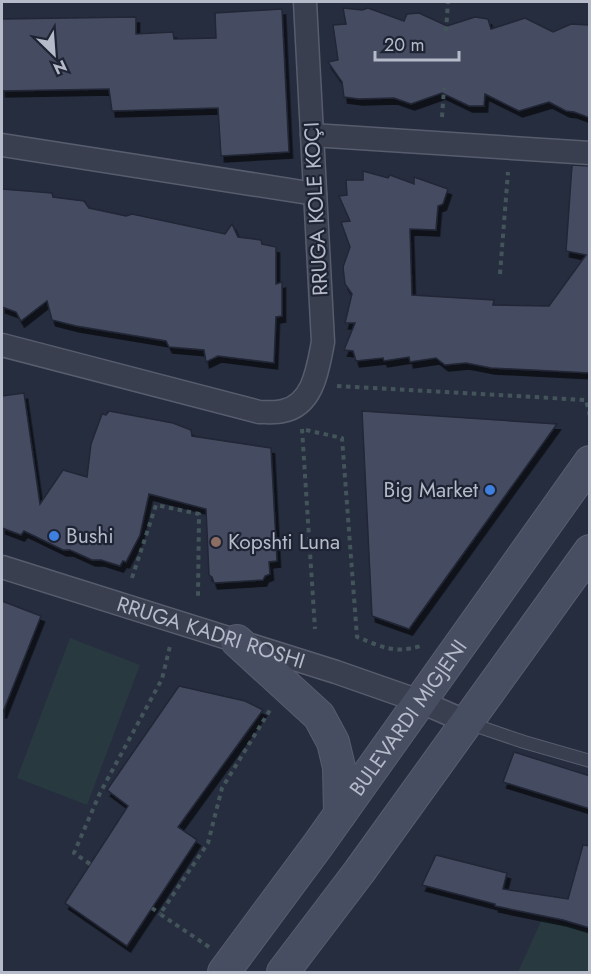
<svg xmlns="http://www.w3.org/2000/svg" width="591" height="974" viewBox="0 0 591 974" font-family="Jost,sans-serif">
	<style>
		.green { fill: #283940 }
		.building { fill: #454c61; stroke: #212636; stroke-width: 1.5; filter: url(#shadow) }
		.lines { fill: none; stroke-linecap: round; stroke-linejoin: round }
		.lane-casing { stroke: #585d6d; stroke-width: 14 }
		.street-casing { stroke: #585d6d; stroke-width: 25 }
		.secondary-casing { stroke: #585d6d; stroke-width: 34 }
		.path { stroke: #43555a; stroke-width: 4; stroke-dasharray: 4.5 4.5; stroke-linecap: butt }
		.lane { stroke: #3a3f4f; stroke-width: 12 }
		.street { stroke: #3a3f4f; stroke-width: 22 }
		.secondary { stroke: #484e62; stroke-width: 32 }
		.shop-dot { fill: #3f7fe0; stroke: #1f2434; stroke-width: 2 }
		.education-dot { fill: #8d6e63; stroke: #1f2434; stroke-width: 2 }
		.labels { text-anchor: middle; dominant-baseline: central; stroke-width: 4.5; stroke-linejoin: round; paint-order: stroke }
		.street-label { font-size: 21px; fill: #b6bbca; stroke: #1f2434 }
		.poi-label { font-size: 21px; fill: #b6bbca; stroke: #1f2434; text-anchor: start }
	</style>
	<defs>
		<filter id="shadow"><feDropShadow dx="3.5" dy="6" stdDeviation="0" flood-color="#0009"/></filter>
	</defs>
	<rect width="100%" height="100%" fill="#262d3f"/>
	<g class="green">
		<path d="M70,638L140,665L87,805L17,778Z"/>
		<path d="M542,919L589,931V972H518Z"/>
	</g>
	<g class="building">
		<path d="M343,8L362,10L368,8L404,21L407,14L419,13L447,26L475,17L488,19L491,29L525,18L553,32L571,24L590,25V118L574,112L566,111L549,102L519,111L485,94L484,106H469L442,93L411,104L394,98L359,99L344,97L342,82L328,62L338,60L333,25L346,24Z"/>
		<path d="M282,9L289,152L221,156L218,108L112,111L109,89L2,91V19L136,17V34L173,32L174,39L216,38L215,13Z"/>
		<path d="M572,165L590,166V373L491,368L466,363L445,365L436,358L410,362L409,357L384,361L383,358L356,361L353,351L344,350L355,323H345L352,294L345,284L343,267L350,247L341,222L350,221L339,196L347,195L346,180H363V171L388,178L390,175L414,184V177L448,189L443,204L438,206L436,230L410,229L412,295L494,300L493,305L549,306L586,255L566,251Z"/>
		<path d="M2,189L52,193L53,197L84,201L89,208L126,216L132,214L225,234L232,224L238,237L261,240L262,244L276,247V284L282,282V316L276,317L274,363L218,356L206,362L204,350L169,347L166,341L76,326L52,320L47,301L21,321L16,312L2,307Z"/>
		<path d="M24,393L40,504L63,470L87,477L91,444L102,414L106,415L109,411L173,423L191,430L192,436L271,448L277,561L269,562L270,574L265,576L263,580L214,583L212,577L209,575L206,509L149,494L140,535L126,562L123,561L120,566L101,560H92L70,550H63L24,531L21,535L2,528V396Z"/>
		<path d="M362,411L557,424L409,629L372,616Z"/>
		<path d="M2,601L41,616L3,712H2Z"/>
		<path d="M179,686L245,701L263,710L178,827L197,840L127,946L65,903L128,806L107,790Z"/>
		<path d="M514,752L590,776V809L503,782Z"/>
		<path d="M583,845L590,846V928L563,920L495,906V904L422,885L436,855L507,873L503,889L568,899Z"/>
	</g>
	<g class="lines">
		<g class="lane-casing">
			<path id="lane" d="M468,723L524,742L590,761"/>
		</g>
		<g class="street-casing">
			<g id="street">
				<path d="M312,135L590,153"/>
				<path d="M2,145L315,194"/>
				<path d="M2,345L259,412C267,412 276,413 283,411C314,405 318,367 323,342L305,2"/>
				<path id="s1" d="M2,567L336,672L419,701L467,722"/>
			</g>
		</g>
		<g class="secondary-casing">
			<g id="secondary">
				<path d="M237,641L319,716L333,742L339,767L340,814"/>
				<path id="s2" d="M224,972L318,845L590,462"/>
				<path d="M283,972L359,872L590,551"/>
			</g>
		</g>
		<g class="path">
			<path d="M446,31L448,2"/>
			<path d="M442,117L444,88"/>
			<path d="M500,274L508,172"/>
			<path d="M337,386L586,400L590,416"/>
			<path d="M302,429L315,629"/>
			<path d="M306,430L342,438L357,637C383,647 393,654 421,646"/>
			<path d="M132,578L156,505L199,514L198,597"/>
			<path d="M90,864L74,853L100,793L162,679L170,646"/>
			<path d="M152,908L160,914"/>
			<path d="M209,947L160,914L208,843L222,788L270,710"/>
		</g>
		<use href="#lane" class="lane"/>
		<use href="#street" class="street"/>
		<use href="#secondary" class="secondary"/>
	</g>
	<g class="shop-dot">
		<circle cx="490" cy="490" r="6"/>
		<circle cx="54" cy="536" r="6"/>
	</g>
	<circle class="education-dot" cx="216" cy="542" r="6"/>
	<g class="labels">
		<g class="street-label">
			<text transform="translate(316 209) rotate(-93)">RRUGA KOLE KOÇI</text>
			<text stroke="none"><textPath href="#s1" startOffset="219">RRUGA KADRI ROSHI</textPath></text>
			<text stroke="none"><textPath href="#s2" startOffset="314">BULEVARDI MIGJENI</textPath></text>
		</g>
		<g class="poi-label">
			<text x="478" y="490" text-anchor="end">Big Market</text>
			<text x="66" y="536">Bushi</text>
			<text x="228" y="542">Kopshti Luna</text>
		</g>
	</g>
	<rect width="591" height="974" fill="none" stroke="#b6bbca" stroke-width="6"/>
	<g transform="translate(54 54) rotate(155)" stroke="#1f2434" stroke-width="4.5" paint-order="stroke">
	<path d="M0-4.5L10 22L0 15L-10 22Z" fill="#b6bbca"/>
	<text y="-9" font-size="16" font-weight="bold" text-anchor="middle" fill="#b6bbca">N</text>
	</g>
	<path d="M375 51v9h84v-9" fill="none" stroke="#b6bbca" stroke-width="3"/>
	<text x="384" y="51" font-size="18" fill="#b6bbca" stroke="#1f2434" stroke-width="4.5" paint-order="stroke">20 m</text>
</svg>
